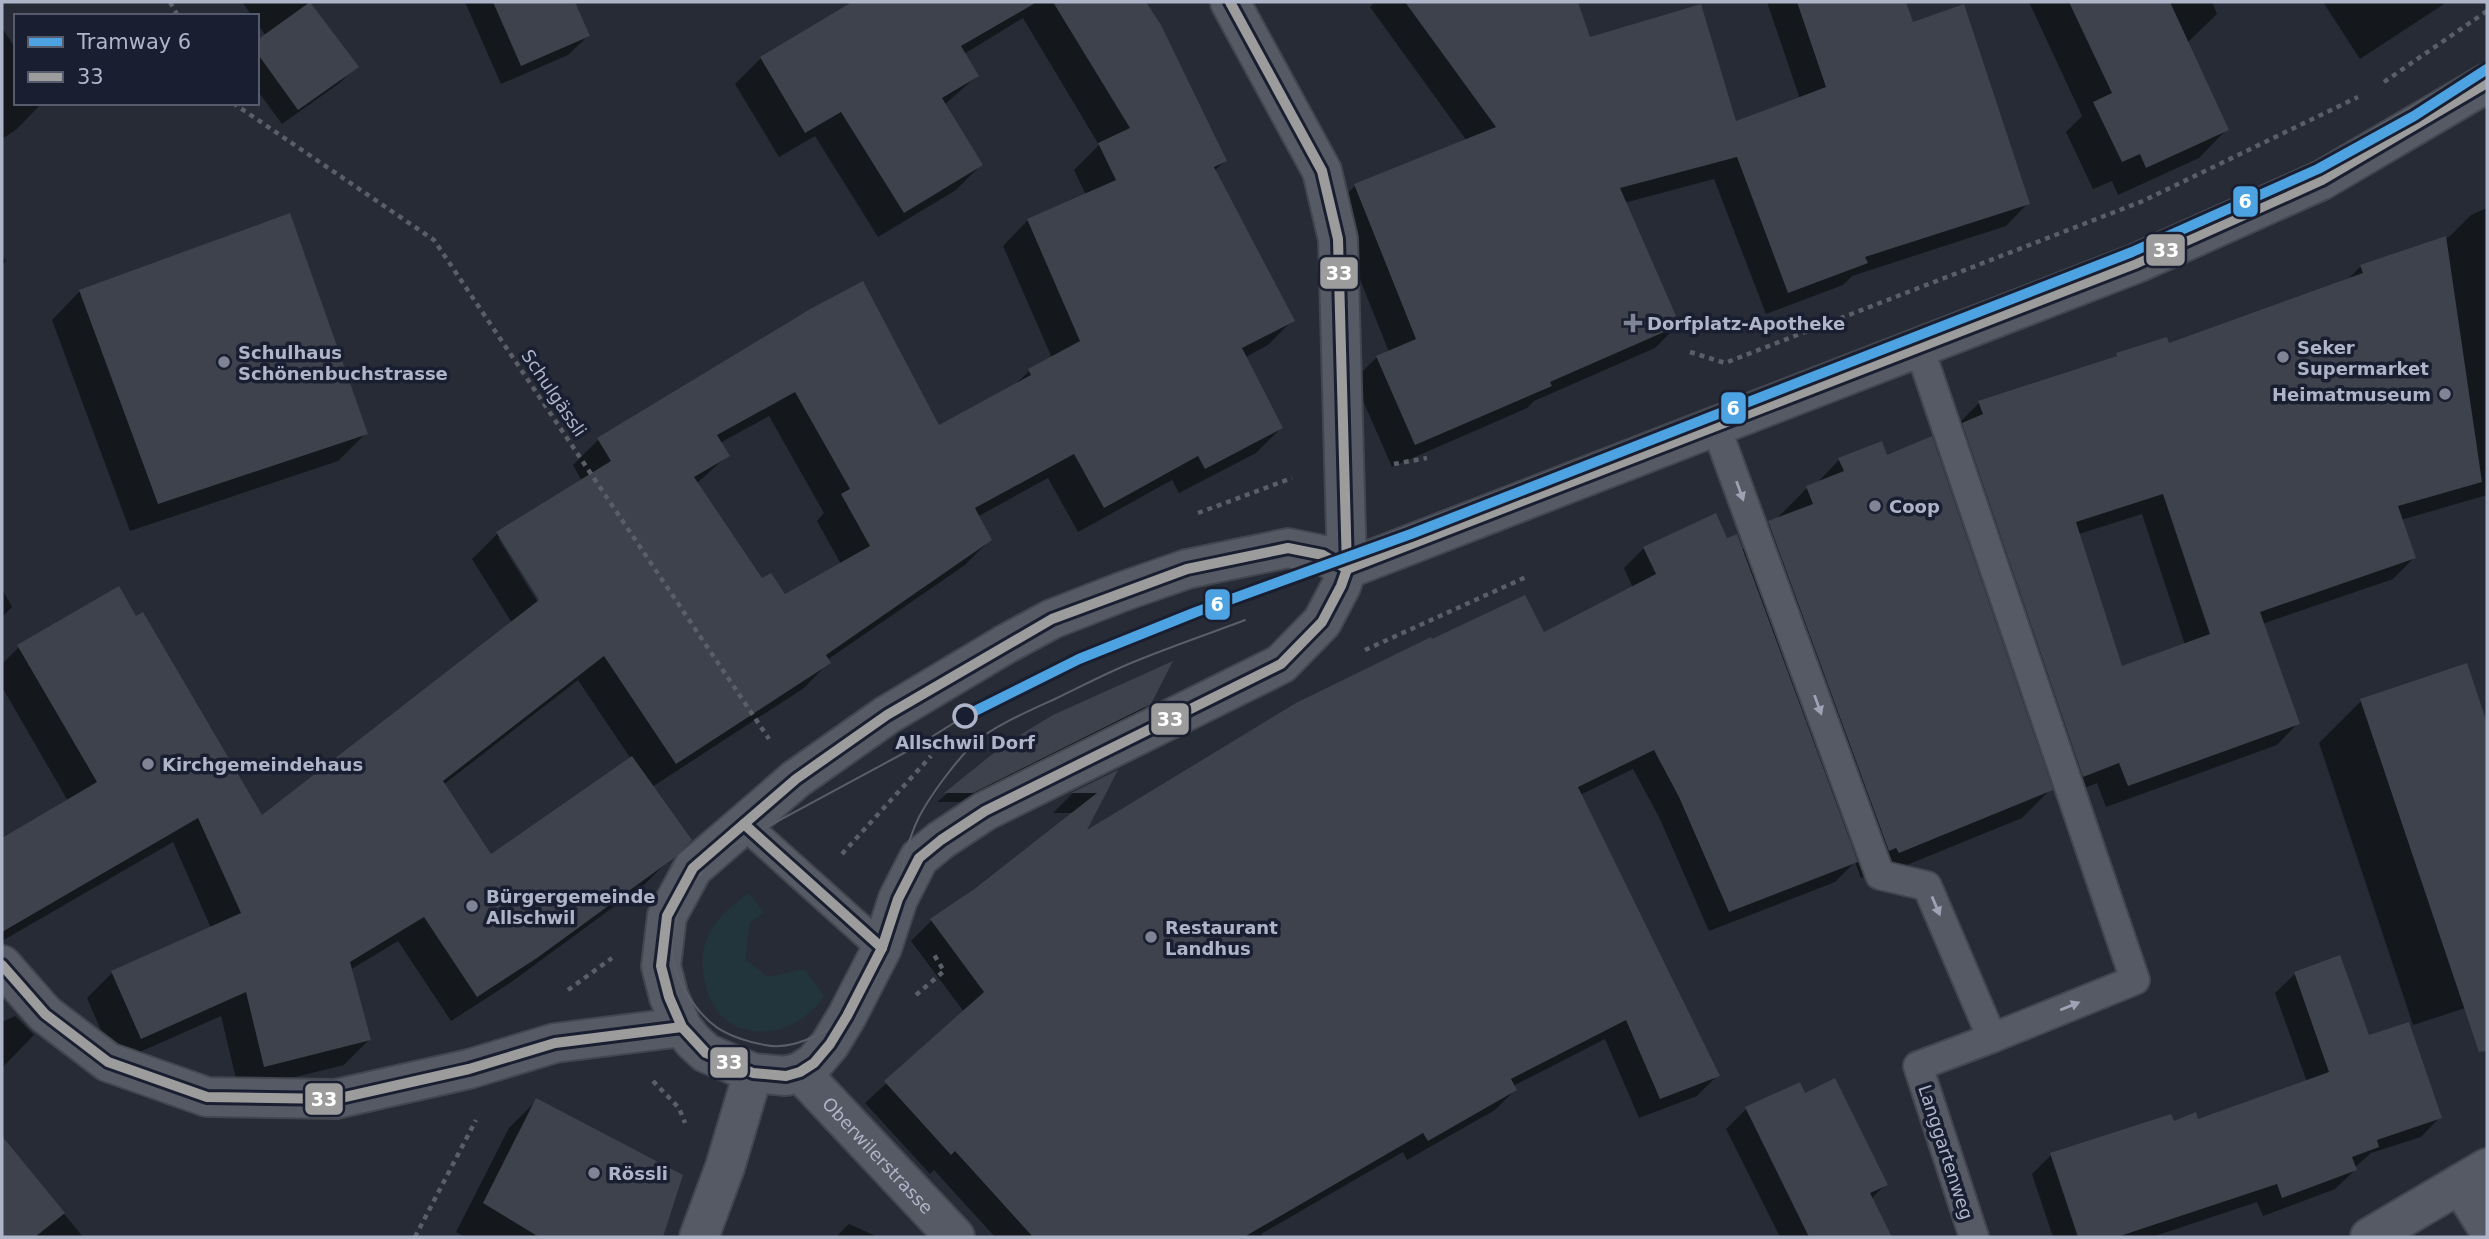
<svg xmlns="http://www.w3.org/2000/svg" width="2489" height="1239" viewBox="0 0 2489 1239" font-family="'DejaVu Sans',sans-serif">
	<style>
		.green { fill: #23353c }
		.shadow { fill: #0007; fill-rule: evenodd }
		.building { fill: #3e424c; fill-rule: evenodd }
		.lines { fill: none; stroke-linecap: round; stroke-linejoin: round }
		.service-casing { stroke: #43464f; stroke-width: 32 }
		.minor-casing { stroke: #43464f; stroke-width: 42 }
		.tertiary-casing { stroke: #43464f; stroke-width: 42 }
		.path { stroke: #5a5e67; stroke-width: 4.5; stroke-dasharray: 5 5; stroke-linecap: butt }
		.service { stroke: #565a64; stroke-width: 28 }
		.minor { stroke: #565a64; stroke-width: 38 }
		.tertiary { stroke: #565a64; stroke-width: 38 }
		.tram { stroke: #5a5e68; stroke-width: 2 }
		.bus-1-casing { stroke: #191f31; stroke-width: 16 }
		.bus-1 { stroke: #9c9c9c; stroke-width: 10 }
		.tram-1-casing { stroke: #191f31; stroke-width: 16 }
		.tram-1 { stroke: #4da3e1; stroke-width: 10 }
		.oneway { fill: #9da3b4 }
		.poi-dot { fill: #7f8595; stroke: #191f31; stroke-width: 2.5 }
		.stop-dot { fill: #191f31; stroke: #afb5c8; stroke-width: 3.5 }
		.labels { text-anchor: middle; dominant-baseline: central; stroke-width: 7; stroke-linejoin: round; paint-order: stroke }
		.poi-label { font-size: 18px; font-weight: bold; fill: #afb5c8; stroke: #191f31; text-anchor: start }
		.street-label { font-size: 18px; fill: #afb5c8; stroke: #191f31 }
		.stop-label { font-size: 18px; font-weight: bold; fill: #afb5c8; stroke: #191f31 }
		.line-badge { stroke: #191f31; stroke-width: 2.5 }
		.badge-label { font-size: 19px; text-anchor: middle; font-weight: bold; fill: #fff }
	</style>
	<rect width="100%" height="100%" fill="#262b36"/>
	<path class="green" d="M749,893L764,913L750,923L745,958L767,977L805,969L824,996C804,1026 765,1043 730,1023C721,1018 711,1003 708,993C693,948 710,919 749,893Z"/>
	<g class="shadow">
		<path d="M242,2H310L356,66L341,82L282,124L257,90V42L266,36L257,23V16H252Z"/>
		<path d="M465,2H573L588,36L568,55L501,84Z"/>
		<path d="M856,2H1145L1159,26L1225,161L1214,171L1293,320L1268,345L1244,358L1281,428L1256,453L1179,493L1172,480L1078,532L1048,478L977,517L990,540L965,565L827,660L829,662L804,688L652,787L690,839L646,883L510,983L451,1021L398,941L350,970L369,1040L344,1065L239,1091L221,1016L115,1063L87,998L112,973L211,928L173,842L2,941V840L68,801L2,687V664L19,647L261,818L512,623L472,559L497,534L582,481L573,465L598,440L813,310L939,428L1013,387L1029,371L1052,358L1003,246L1028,220L1086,195L1074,170L1099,145L1023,18L964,54L977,76L944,105L981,165L956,190L878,237L815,136L779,157L735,84L761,58ZM769,416L824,513L817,521L841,564L785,596L762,581L696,484L728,455L720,443ZM498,538H502L545,607L542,609ZM578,680L631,759L491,856L443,785Z"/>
		<path d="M1375,2H1576L1589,39L1734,123L1800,99L1767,2H1904L1912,24L2028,203L2006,226L1852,276L1843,285L1766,314L1714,179L1624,203L1678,325L1655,348L1534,401L1527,408L1392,467L1354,380L1377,357L1389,352L1332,209L1355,186L1467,141L1370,7Z"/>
		<path d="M2029,2H2212L2217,14L2187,43L2227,129L2199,158L2118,195L2112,181L2093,189L2066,132L2082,116Z"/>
		<path d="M2323,2H2447L2360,59Z"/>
		<path d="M2,28L16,49V103H42L17,129L2,139Z"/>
		<path d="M2487,208V495L2401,520L2414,558L2393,579L2262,624L2298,723L2277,745L2106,807L2097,783L2062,797L1958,424L1979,403L2112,360L2117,355L2168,345L2347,280L2361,266L2449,237L2471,215ZM2142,514L2185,645L2121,668L2079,534Z"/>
		<path d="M2,254L6,261L2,265Z"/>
		<path d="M80,291L366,433L338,461L130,531L52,320Z"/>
		<path d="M1839,460L2051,789L2022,818L1870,880L1868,875L1861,878L1855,862L1835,882L1709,931L1659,817L1633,769L1580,795L1718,1075L1697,1096L1639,1118L1605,1039L1513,1086L1515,1090L1495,1110L1407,1160L1403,1152L1261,1234L1264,1237H995L934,1170L930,1174L865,1103L964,1012L911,941L931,921L1074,813H1053L1072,794L1114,773L1082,835L1431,641L1543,635L1633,588L1624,568L1644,548L1726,540L1742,550L1769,523L1780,519L1779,516L1807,488L1815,485Z"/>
		<path d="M2,589L12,607L2,617Z"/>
		<path d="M2466,665L2487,729V1001L2413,1025L2319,743L2361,701Z"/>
		<path d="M1149,703L1139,714L961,802H937L1006,745Z"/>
		<path d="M2295,974L2368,1038L2440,1117L2421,1137L2371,1153L2354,1168L2355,1170L2335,1189L2263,1216L2257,1202L2152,1237H2053L2032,1174L2051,1155L2173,1123L2197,1121L2307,1082L2275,993Z"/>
		<path d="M15,1016L34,1035L2,1068V1022Z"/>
		<path d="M1799,1084L1804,1096L1886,1184L1871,1199L1890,1237H1780L1726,1129L1746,1109Z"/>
		<path d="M537,1100L681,1176L661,1237H465L456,1232L509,1128Z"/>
		<path d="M2,1138L83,1237H2Z"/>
		<path d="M849,1224L878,1237H836Z"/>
	</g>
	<g class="building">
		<path d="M310,2L359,67L298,110L257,53V40Z"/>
		<path d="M493,2H575L590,36L521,66Z"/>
		<path d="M852,2H1037L961,46L979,76L942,98L983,165L904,213L841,112L805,133L760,57Z"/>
		<path d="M1053,2H1146L1161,25L1227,161L1214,167L1295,321L1242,348L1283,428L1205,469L1198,456L1104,508L1074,454L975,508L992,540L826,655L831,663L676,764L604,656L443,781L491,854L632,756L692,840L674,858L537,958L477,997L424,917L350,962L371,1040L264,1067L246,992L141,1039L111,971L241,913L198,818L2,932V838L97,782L17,645L119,586L136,616L143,612L262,815L539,600L496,532L611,461L597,438L812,308L863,281L939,425L1031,375L1028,369L1080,341L1027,219L1116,180L1098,143L1130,128ZM795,392L850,489L841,494L870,546L785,594L771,573L762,578L694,477L730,456L717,435Z"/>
		<path d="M1405,2H1578L1590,37L1701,4L1736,121L1826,87L1797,2H1906L1913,22L1964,4L2030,204L1865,257L1868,263L1788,293L1737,157L1620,188L1680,325L1550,382L1552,386L1415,445L1376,356L1416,339L1354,184L1496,127Z"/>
		<path d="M2069,2H2170L2229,130L2146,168L2140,154L2122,162L2093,102L2112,93Z"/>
		<path d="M290,213L368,434L158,504L79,290Z"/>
		<path d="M2446,236L2482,482L2398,506L2416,558L2260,612L2300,724L2128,786L2119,763L2083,777L1962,423L1983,414L1978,401L2117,356L2116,353L2167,337L2169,343L2363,273L2360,265ZM2163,494L2210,634L2122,666L2076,522Z"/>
		<path d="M1932,436L2053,790L1899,853L1896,848L1889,851L1768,521L1813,504L1806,486L1844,471L1838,458L1882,441L1887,455Z"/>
		<path d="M1716,513L1727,538L1737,534L1858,862L1729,912L1679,797L1654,750L1578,787L1720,1076L1660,1099L1626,1020L1511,1079L1517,1090L1428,1141L1423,1133L1244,1237H1033L955,1151L951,1155L884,1081L984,992L930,919L974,889L1097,793H1071L1118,770L1087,830L1296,703L1431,637L1432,639L1525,595L1544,632L1656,574L1643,547Z"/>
		<path d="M1173,661L1151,704L973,793H944L1005,744L1053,715Z"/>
		<path d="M2467,663L2487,723V1051L2479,1052L2360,699Z"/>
		<path d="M2340,955L2369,1035L2409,1022L2442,1118L2377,1140L2379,1147L2352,1157L2357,1170L2282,1198L2277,1184L2117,1237H2078L2050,1153L2171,1114L2174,1121L2196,1112L2198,1119L2329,1072L2294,972Z"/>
		<path d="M1835,1078L1888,1185L1870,1193L1892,1237H1809L1745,1107L1800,1082L1805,1093Z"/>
		<path d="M536,1098L683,1175L663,1237H539L483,1203Z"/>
		<path d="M2,1136L65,1213L35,1237H2Z"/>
	</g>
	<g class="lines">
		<g class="service-casing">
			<g id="service">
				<path d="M1716,427L1880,875L1927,886L1992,1038L2135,980L1919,347"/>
				<path d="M744,824L882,948"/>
				<path d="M1974,1237L1918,1066L1992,1038"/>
			</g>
		</g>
		<g class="minor-casing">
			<g id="minor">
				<path d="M2460,1184L2487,1227"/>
				<path d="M2370,1237L2487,1168"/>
			</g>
		</g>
		<g class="tertiary-casing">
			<g id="tertiary">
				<path d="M1230,2L1322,171L1338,239L1347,569L1341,586L1322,622L1281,664L985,811L941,840L919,858L898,899L882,948L847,1016L830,1044L814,1063L800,1072L786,1076L753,1073L706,1053L693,1041L682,1027L669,997L661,966L667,916L693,868L796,779L887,715L1004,645L1052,619L1124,591L1187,569L1288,548L1323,555L1347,569"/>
				<path d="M1347,569L2137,263L2322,180L2487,83"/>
				<path d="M2,965L45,1014L108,1062L207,1097L336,1099L469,1069L555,1043L682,1027"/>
				<path id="s1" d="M800,1072L955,1237"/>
				<path d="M699,1237L725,1167L753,1073"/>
			</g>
		</g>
		<g class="path">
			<path d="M170,2L178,16"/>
			<path d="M2384,82L2487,11"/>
			<path d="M233,103L434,240L769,739"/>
			<path d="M1690,352L1725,363L2143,201L2358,97"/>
			<path d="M1394,464L1427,458"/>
			<path d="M1198,513L1292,478"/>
			<path d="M1365,650L1526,577"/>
			<path d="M842,854L931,756"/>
			<path d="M568,990L612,958"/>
			<path d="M916,995L944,971L933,953"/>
			<path d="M653,1081L679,1108L685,1123"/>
			<path d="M415,1237L476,1120"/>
		</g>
		<use href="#service" class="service"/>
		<use href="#minor" class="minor"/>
		<use href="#tertiary" class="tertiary"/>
		<path class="tram" d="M965,716L917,746L717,854C685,889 655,939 683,987C704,1024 723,1037 765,1045C784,1049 803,1042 820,1034C913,987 881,894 919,817C931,794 954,764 972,745C991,727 1031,710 1055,699C1084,685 1112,670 1141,659C1176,645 1211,633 1245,620"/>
		<g class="bus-1-casing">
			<g id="bus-1">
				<path d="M1230,2L1322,171L1338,239L1347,569"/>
				<path d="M1288,548L1323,555L1347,569L1341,586L1322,622L1281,664L985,811L941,840L919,858L898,899L882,948L847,1016L830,1044L814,1063L800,1072L786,1076L753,1073L706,1053L682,1027L669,997L661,966L667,916L693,868L796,779L887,715L1052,619L1187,569Z"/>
				<path d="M1347,569L2137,263L2322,180L2487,83"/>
				<path d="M744,824L882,948"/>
				<path d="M2,965L45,1014L108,1062L207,1097L336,1099L469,1069L555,1043L682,1027"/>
			</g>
		</g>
		<use href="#bus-1" class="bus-1"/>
		<g class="tram-1-casing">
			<path id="tram-1" d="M965,716L1079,659L1196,612L1411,534L2132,252L2318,169L2414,116L2487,69"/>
		</g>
		<use href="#tram-1" class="tram-1"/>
	</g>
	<defs><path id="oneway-solid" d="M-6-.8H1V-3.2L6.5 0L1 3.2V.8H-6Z" transform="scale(1.75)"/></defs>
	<g class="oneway">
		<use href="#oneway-solid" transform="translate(1740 491) rotate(70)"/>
		<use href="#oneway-solid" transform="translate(1818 705) rotate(70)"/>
		<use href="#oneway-solid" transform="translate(1936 906) rotate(67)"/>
		<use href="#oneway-solid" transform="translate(2070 1006) rotate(-22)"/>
	</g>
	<g class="poi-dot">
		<path d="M1629.5 312.5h7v7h7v7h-7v7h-7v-7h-7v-7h7z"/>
		<circle cx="2283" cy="357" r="7"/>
		<circle cx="224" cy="362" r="7"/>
		<circle cx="2445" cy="394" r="7"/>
		<circle cx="1875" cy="506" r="7"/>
		<circle cx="148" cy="764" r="7"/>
		<circle cx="472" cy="906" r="7"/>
		<circle cx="1151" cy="937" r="7"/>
		<circle cx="594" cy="1173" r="7"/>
	</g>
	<circle class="stop-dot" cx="965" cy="716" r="11"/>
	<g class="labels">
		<g class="poi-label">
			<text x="1647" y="323">Dorfplatz-Apotheke</text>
			<text x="2297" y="347">Seker<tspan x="2297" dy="21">Supermarket</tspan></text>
			<text x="238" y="352">Schulhaus<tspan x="238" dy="21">Schönenbuchstrasse</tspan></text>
			<text x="2431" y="394" text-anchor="end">Heimatmuseum</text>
			<text x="1889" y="506">Coop</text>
			<text x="162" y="764">Kirchgemeindehaus</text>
			<text x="486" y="896">Bürgergemeinde<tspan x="486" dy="21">Allschwil</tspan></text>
			<text x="1165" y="927">Restaurant<tspan x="1165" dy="21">Landhus</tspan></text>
			<text x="608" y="1173">Rössli</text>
		</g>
		<g class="street-label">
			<text transform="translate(554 393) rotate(56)">Schulgässli</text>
			<text transform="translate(1946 1152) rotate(72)">Langgartenweg</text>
			<text stroke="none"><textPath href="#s1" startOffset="114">Oberwilerstrasse</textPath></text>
		</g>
		<g class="stop-label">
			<text x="965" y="742">Allschwil Dorf</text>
		</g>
	</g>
	<g class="line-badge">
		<rect x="2232" y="185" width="27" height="33" rx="7" fill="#4da3e1"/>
		<rect x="2145" y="233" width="41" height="34" rx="7" fill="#9c9c9c"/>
		<rect x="1319" y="256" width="40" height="34" rx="7" fill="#9c9c9c"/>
		<rect x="1720" y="391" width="27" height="34" rx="7" fill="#4da3e1"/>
		<rect x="1204" y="588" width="27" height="33" rx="7" fill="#4da3e1"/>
		<rect x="1150" y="702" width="40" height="34" rx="7" fill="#9c9c9c"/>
		<rect x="709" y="1046" width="40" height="33" rx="7" fill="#9c9c9c"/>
		<rect x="304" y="1082" width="40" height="34" rx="7" fill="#9c9c9c"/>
	</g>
	<g class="badge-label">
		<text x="2245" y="208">6</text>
		<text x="2166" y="257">33</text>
		<text x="1339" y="280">33</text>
		<text x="1733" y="415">6</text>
		<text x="1217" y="611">6</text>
		<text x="1170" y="726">33</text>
		<text x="729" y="1069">33</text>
		<text x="324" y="1106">33</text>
	</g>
	<rect width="2489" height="1239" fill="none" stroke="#afb5c8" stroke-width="7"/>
	<rect x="14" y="14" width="245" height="91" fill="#191f31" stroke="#555b6d" stroke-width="2"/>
	<rect x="28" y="37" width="35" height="10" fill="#4da3e1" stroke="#555b6d" stroke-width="2"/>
	<text x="77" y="49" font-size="21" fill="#afb5c8">Tramway 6</text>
	<rect x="28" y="72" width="35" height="10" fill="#9c9c9c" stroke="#555b6d" stroke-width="2"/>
	<text x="77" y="84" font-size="21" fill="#afb5c8">33</text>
</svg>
